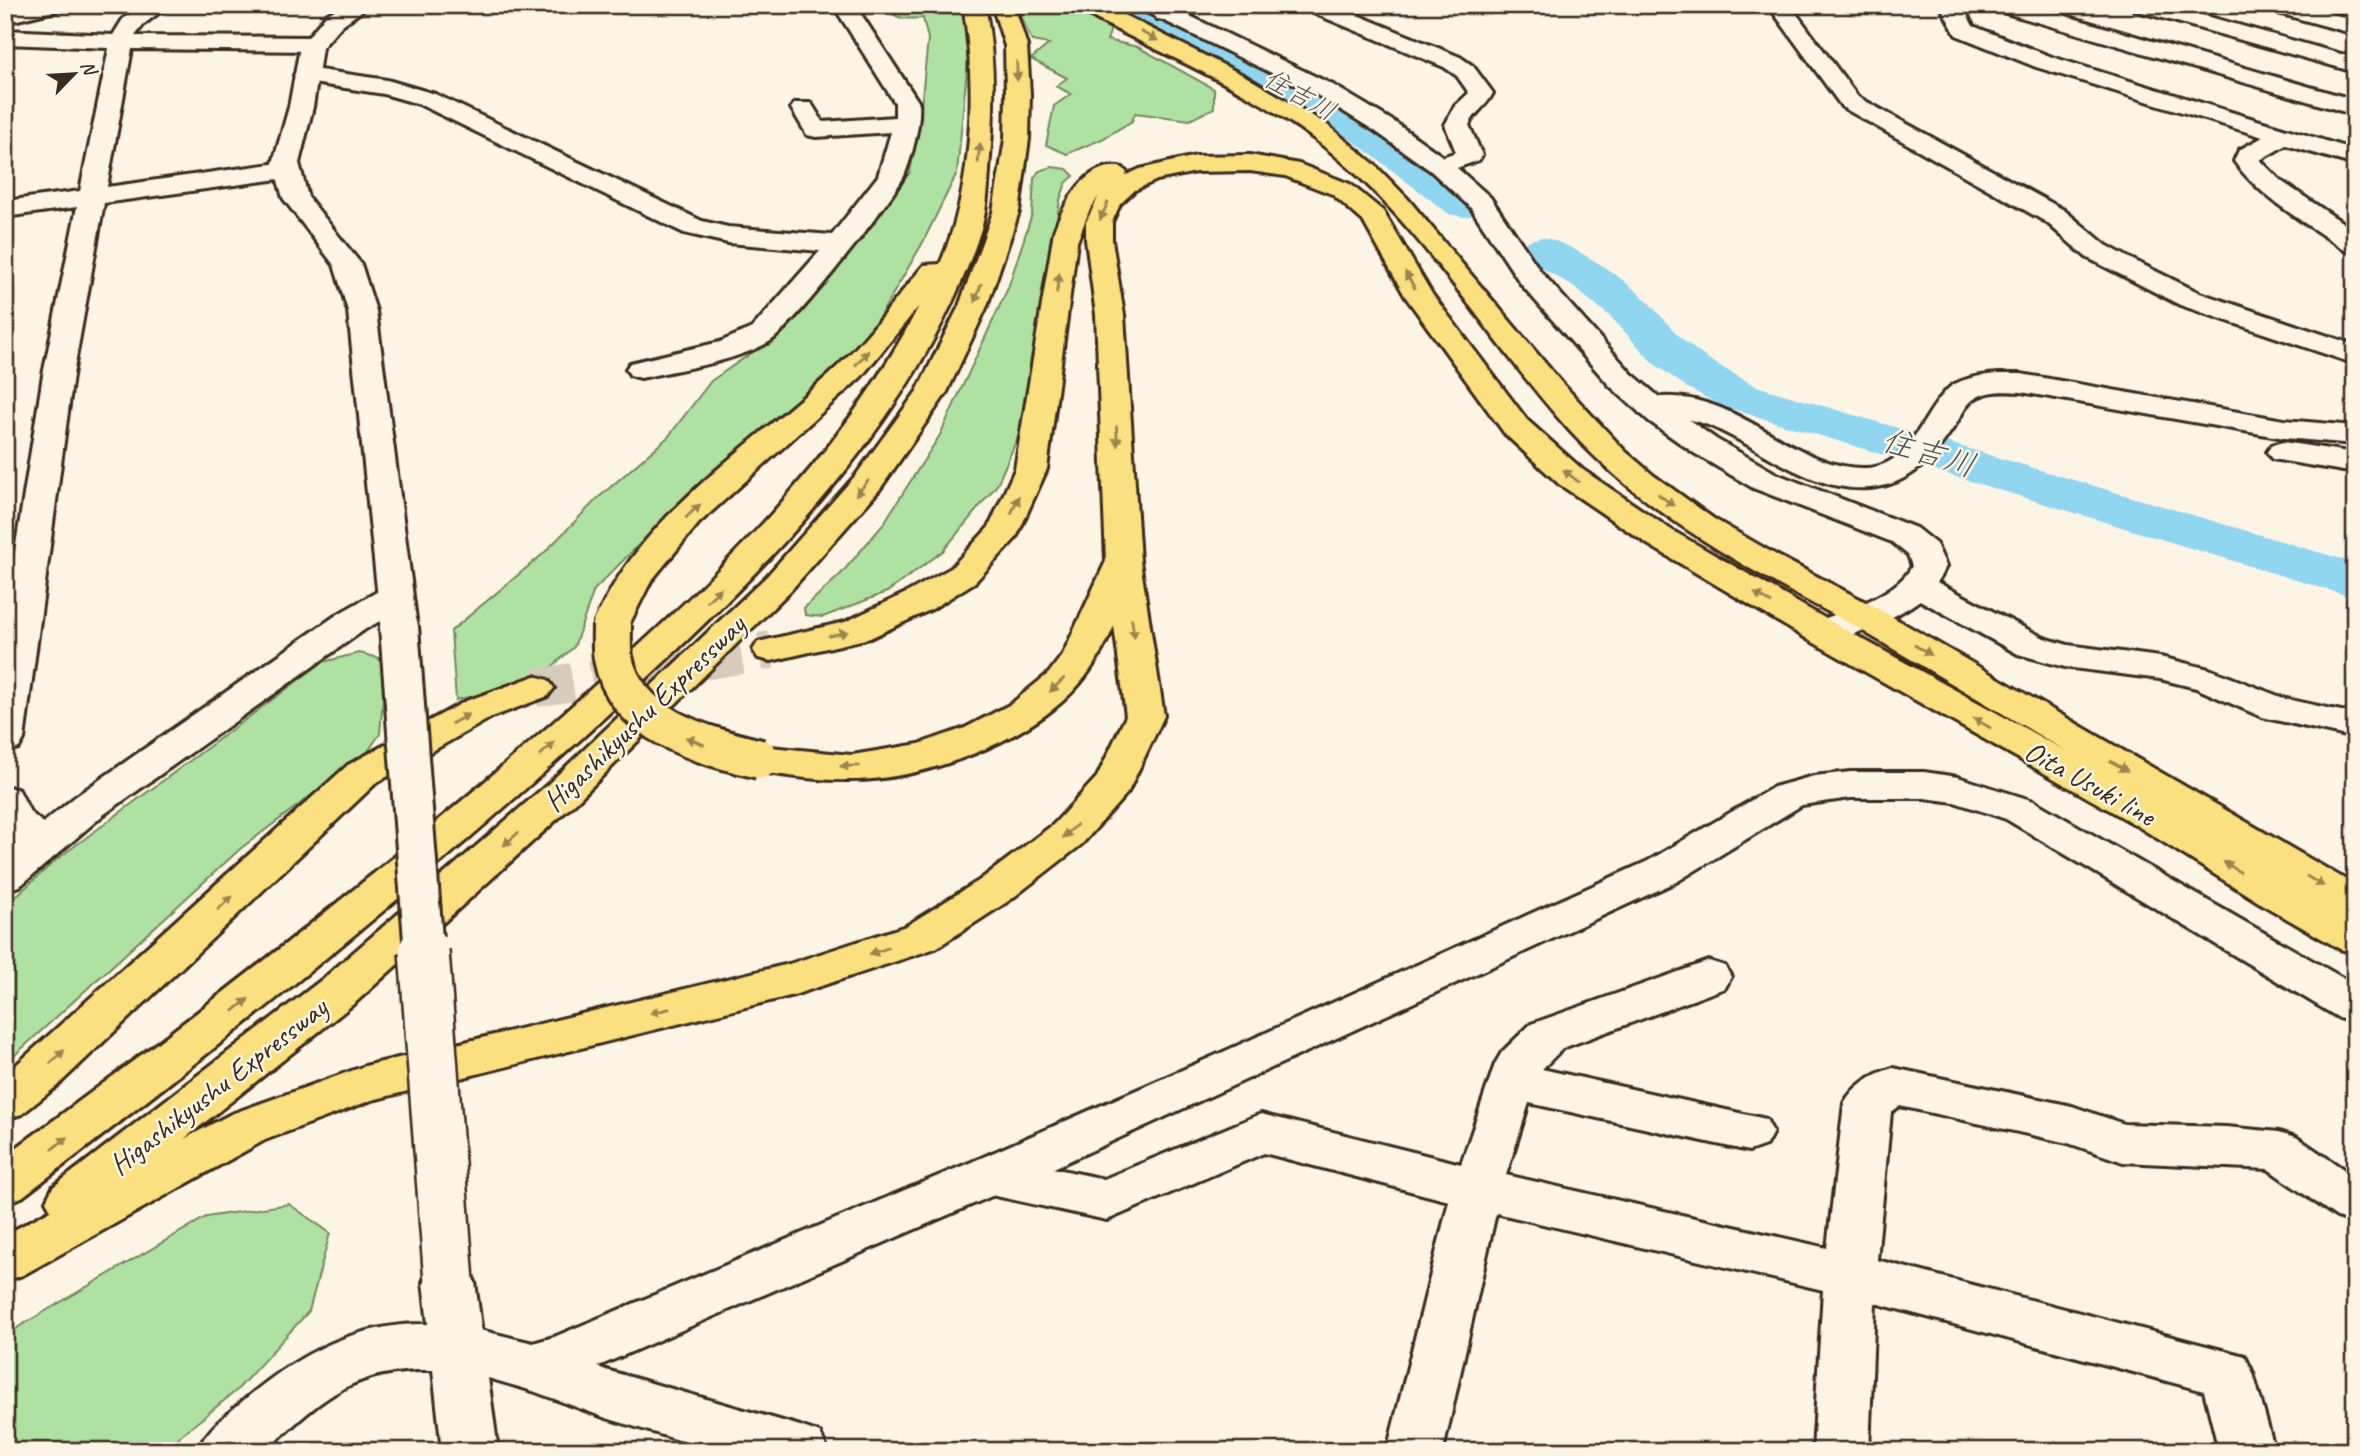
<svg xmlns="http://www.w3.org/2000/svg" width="2360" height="1456" viewBox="0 0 2360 1456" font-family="Caveat,'Klee One',sans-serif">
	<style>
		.green { fill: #afe2a2; stroke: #758660; stroke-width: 2 }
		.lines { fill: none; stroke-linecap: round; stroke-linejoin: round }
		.river { fill: #90d6f1; fill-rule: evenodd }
		.motorway-tunnel { stroke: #d5ccbd; stroke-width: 38; stroke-dasharray: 38 19; stroke-linecap: butt }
		.minor-casing { stroke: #3b2a1e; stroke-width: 6 }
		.tertiary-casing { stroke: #3b2a1e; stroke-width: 6 }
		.primary-casing { stroke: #3b2a1e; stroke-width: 6 }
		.motorway-casing { stroke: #3b2a1e; stroke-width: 6 }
		.minor { fill: #fcf5e5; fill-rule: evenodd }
		.tertiary { fill: #fcf5e5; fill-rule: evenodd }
		.primary { fill: #fbe080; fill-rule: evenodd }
		.motorway { fill: #fbe080; fill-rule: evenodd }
		.tertiary-bridge-far1-casing { stroke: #3b2a1e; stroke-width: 44; stroke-linecap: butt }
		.tertiary-bridge-casing { stroke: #3b2a1e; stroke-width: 54; stroke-linecap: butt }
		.motorway-bridge-casing { stroke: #3b2a1e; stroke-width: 44; stroke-linecap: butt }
		.tertiary-bridge-far1 { stroke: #fcf5e5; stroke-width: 38 }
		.tertiary-bridge { stroke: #fcf5e5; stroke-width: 49 }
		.motorway-bridge { stroke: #fbe080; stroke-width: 38 }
		.oneway { fill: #9b854f }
		.labels { text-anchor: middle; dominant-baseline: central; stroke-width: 5; stroke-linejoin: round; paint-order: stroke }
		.far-water-label { font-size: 26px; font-style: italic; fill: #505553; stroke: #fcf5e5 }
		.street-label { font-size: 30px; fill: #3b2a1e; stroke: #fcf5e5 }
		.water-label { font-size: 32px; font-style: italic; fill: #505553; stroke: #fcf5e5 }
	</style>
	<rect width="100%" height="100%" fill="#fcf5e5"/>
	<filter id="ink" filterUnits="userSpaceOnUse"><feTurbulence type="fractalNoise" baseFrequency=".0143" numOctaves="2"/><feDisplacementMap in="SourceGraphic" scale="14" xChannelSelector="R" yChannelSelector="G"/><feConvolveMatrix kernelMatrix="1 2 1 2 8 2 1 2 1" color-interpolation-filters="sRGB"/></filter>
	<g filter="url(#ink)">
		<g class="green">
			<path d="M886,5H963L969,48L957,173L922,244L859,352L825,387L656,527L594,590L574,647L545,673L496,691L456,700L451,631L543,554L598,498L668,437L711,381L776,336L848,252L910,172L919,126L928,39L923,18C906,19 895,21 886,5Z"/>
			<path d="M1016,5H1066L1111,29L1107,40L1138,47L1214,89V108L1190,120L1135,113L1132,121L1102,139L1067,154L1046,145L1054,106L1071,94L1056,86L1067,78L1031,59L1049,44L1032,41Z"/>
			<path d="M1052,167L1067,169L1074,176L1066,183L1060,200L1024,423L997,485L943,551L887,592L823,617L805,615L804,608L840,575L882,526L940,435L1008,288L1032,214L1034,178L1039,171Z"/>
			<path d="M359,653L379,658L385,673L380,734L366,754L240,849L5,1064V906L56,860L323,662Z"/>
			<path d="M289,1204L330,1233L309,1311L237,1390L162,1451H5V1338L20,1326L206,1217Z"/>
		</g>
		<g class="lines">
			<g class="river">
				<path d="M1107,5H1151L1318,88L1384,127L1479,196L1485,205L1479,214L1464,217L1449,214L1356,143L1292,104L1112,12Z"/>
				<path d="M1542,237C1577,246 1616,273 1643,297C1659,312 1671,330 1688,344C1708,361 1732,373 1756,386L2355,563V598L1722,406L1688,388L1653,363L1610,316L1569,284L1527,259L1520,250L1527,241Z"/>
			</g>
			<path class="motorway-tunnel" d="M535,688L771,650"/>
			<g class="minor-casing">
				<g id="minor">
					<path d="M25,5H62L59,10L5,23V10Z"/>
					<path d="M143,5H169L144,24L135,36L313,37L321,39L324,44L321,49L313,51L132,49L107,187L286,162L295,165L299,170L295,175L286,178L104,203L73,375L24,739L19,748L5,751V614L43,375L77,207L5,217V201L80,191L109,48L5,44V30L113,35L123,19Z"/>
					<path d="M833,5H855L919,103C921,122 912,157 904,176C893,199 790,330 769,342C731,363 684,368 641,378L630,375L626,369L630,363L720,342L752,328L820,251L728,243L684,233L419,104L384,94L306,82L298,80L294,75L298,70L306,68L387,80L435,94L702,221L728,227L832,235L878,176L891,132L816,137L807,135L791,108L795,103H811L823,122L895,117V103Z"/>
					<path d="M1173,5H1209L1206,10L1165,20L1157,19L1154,14L1157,9Z"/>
					<path d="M1303,5H1333L1460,57L1473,66L1493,93C1487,106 1475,112 1469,125L1482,155L1479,160L1440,174L1431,171L1427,166L1431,161L1456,152L1445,125L1455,106L1469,93L1457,76L1444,67L1306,10Z"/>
					<path d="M1768,5H1790L1858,97L2064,210L2106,245L2133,260L2200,293L2355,345V364L2180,305L2086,257L2046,222L1842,107Z"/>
					<path d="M1940,5H1962L1973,26L2052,57L2355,150V165L2286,145L2260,160L2281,181L2355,231V252L2345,250C2308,224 2261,199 2234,161L2239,150L2263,137L2036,67L1956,35Z"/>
					<path d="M1993,5H2028L2355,100V115L1996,10Z"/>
					<path d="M2131,5H2167L2355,58V72L2134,10Z"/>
					<path d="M2264,5H2300L2355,20V34L2267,10Z"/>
					<path d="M1999,374H2021L2284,420L2355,426V444L2284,438L2021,392C2005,391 1988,390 1974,399C1966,404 1961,416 1956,424C1934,457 1912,484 1870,488C1810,493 1760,446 1708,425C1686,416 1663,419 1640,414L1636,407L1640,400C1729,378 1792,471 1866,468C1910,467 1922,414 1948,389C1960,378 1983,375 1999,374Z"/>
					<path d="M2283,442L2355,453V473L2272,459L2267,452L2272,445Z"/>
					<path d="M1917,574L1929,578L2044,638L2068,645L2160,657L2209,669L2286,699L2355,714V738L2262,717L2196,688L2160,679L2065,667L2018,654L1905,592L1899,585L1905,578Z"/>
					<path d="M395,586L408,589L413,597L408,605L364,630L103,815L20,886L5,890V853L16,844L5,834V786L19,790L30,812L43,823L75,797L338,614L382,589Z"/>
					<path d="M1709,961L1725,966L1731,977L1725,988L1563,1048L1542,1069L1766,1119L1773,1132L1766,1145L1749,1151L1529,1103L1506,1175L1827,1248L1844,1103C1855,1084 1872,1074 1893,1068L2072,1106L2124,1124L2226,1127L2279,1132L2296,1137L2355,1177V1223L2337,1217L2268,1169L2123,1162L2068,1143L1900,1106L1891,1112L1877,1260L2245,1356L2253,1373L2275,1451H2219L2204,1391L1875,1303L1869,1451H1813L1823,1290L1496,1213L1443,1451H1387L1449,1201L1264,1153L1107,1220L991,1195L974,1189L966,1175L974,1161L991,1155L1104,1179L1261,1114L1461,1164L1495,1064L1502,1052L1531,1024Z"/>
					<path d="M449,1260L467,1267L475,1282L498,1451H442L433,1370C352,1368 322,1399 265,1451H197C207,1429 225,1416 244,1400C298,1354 355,1323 428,1324L423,1282L431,1267Z"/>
					<path d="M533,1343L606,1370L800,1426L820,1433L828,1451H715L606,1418L514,1384L506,1367L514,1350Z"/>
				</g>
			</g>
			<g class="tertiary-casing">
				<g id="tertiary">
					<path d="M343,5H370L342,25L322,48L313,107L299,163L308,197L361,264L376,311L417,627L412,635L399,638L386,635L381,627L348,311L334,265L283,198L273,163L289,107L300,47L326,15Z"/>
					<path d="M1139,5H1167L1333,85L1393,121L1449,161L1490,197L1541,272L1632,374L1671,407L1716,439L1777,474L1916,528L1936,544L1946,566C1941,578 1934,588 1924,597C1900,616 1839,647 1809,640L1804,632L1809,624C1839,613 1897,596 1912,566L1908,555L1892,542L1753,488L1694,453L1649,421L1610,386L1521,284L1471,208L1431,171L1375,131L1317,95L1142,10Z"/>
					<path d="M1851,772H1924L1958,777L2034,801L2355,985V1023L2339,1018L2006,819L1954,802L1924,798H1851L1802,805L1678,881L1008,1189L585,1372L533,1391L440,1364L432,1348L440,1332L459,1325L533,1343L554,1337L974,1161L1221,1053L1648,861L1774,787L1814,776Z"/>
				</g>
			</g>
			<g class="primary-casing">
				<path id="primary" d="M1864,605L1877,608L2355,885V953L2340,949L2265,906L2136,825L1809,640L1804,632L1809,624L1822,621L1835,624L2066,751L1851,624L1846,616L1851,608Z"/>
			</g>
			<g class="motorway-casing">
				<g id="motorway">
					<path d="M963,5H985C995,57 995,105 990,157C988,181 988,206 981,229C916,434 736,597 583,737C404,900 215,1050 22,1197L5,1203V1156C194,1018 379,875 555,721C695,597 832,474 919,306L861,377L699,523L651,581L625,633L612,636L599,633L594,625C634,519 757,442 837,367C869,337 896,298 924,265L940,264C973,190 977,85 963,5Z"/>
					<path d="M992,5H1014L1027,46L1030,94L1029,139L1019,212L987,306L947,392L880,489L791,590L576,802L356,1002L184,1139L231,1114L365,1066L789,964L906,926L980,880L1054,824L1097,777L1126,716L1114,626C1104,649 1091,672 1074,690C1024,743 923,780 851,780C820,781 790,776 760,772L746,768L740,759L746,750L760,746L852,755L919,744L965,728L1011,704L1049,673L1063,654L1106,561L1096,315L1086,240V222L1099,196L1089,211L1077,242L1047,469L1016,538L975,582L932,609L870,638L771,661L758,658L753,650L758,642L845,622L906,593L951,568L989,527L1015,469L1054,231C1064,204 1087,159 1123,168L1127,173L1125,176L1140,169L1196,156L1250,155L1299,164L1350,184L1383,211L1432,294L1527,420L1583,470L1673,531L1835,624L1840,632L1835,640L1822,643L1809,640L1649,545L1559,484L1505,434L1405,296L1363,221L1332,194L1285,176L1250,171L1196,172L1157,180L1135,190L1120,204L1112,222V240L1124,315L1140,561L1164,716L1128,792L1082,844L1010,900L936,948L794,995L372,1100L265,1140L23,1275L5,1281V1235L51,1210L46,1201L53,1187L324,978L548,784L767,576L856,475L917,391L959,306L993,212L1005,139L1006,94L1005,46Z"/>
					<path d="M1077,5H1104L1245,76L1326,124L1374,164L1407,198L1560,381L1625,451L1653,475L1714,519L1778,556L1877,608L1882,616L1877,624L1864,627L1851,624C1749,569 1648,517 1569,430C1489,341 1424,228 1331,152C1261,94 1176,61 1096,19Z"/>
					<path d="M535,676L548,680L554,688L548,696L492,717L376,783L57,1086L22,1114L5,1119V1075L348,765L466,701Z"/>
				</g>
			</g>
			<use href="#minor" class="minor"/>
			<use href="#tertiary" class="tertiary"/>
			<use href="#primary" class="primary"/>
			<use href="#motorway" class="motorway"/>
			<g class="tertiary-bridge-far1-casing">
				<path id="tertiary-bridge-far1" d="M399,627L424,953"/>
			</g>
			<g class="tertiary-bridge-casing">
				<path id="tertiary-bridge" d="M424,951L449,1282"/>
			</g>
			<g class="motorway-bridge-casing">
				<path id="motorway-bridge" d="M612,625C612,635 611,647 613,658C626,726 702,745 760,759"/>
			</g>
			<use href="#tertiary-bridge-far1" class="tertiary-bridge-far1"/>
			<use href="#tertiary-bridge" class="tertiary-bridge"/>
			<use href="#motorway-bridge" class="motorway-bridge"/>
		</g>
		<defs><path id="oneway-solid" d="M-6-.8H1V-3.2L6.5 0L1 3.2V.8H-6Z" transform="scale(1.75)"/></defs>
		<g class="oneway">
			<use href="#oneway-solid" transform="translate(1149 36) rotate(27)"/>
			<use href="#oneway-solid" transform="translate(1017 71) rotate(88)"/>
			<use href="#oneway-solid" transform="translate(979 153) rotate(-84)"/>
			<use href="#oneway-solid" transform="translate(1104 211) rotate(114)"/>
			<use href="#oneway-solid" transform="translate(1410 280) rotate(-120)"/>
			<use href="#oneway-solid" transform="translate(1058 283) rotate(-82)"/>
			<use href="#oneway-solid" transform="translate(978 293) rotate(110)"/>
			<use href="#oneway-solid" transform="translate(862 358) rotate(-48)"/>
			<use href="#oneway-solid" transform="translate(1117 436) rotate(87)"/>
			<use href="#oneway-solid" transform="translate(1571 476) rotate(-142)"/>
			<use href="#oneway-solid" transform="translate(862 488) rotate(130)"/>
			<use href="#oneway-solid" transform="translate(1666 500) rotate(37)"/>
			<use href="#oneway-solid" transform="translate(1015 505) rotate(-66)"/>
			<use href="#oneway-solid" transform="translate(693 511) rotate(-43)"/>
			<use href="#oneway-solid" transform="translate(714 595) rotate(-44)"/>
			<use href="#oneway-solid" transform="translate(1763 598) rotate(-150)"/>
			<use href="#oneway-solid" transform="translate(1133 628) rotate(82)"/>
			<use href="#oneway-solid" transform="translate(838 634) rotate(-13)"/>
			<use href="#oneway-solid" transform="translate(1923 650) rotate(30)"/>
			<use href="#oneway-solid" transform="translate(1057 685) rotate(136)"/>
			<use href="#oneway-solid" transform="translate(460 719) rotate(-29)"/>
			<use href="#oneway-solid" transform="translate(1982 723) rotate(-150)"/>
			<use href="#oneway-solid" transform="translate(695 741) rotate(-158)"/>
			<use href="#oneway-solid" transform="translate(547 749) rotate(-42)"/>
			<use href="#oneway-solid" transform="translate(850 766) rotate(179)"/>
			<use href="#oneway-solid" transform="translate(2119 766) rotate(30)"/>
			<use href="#oneway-solid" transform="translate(1070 831) rotate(136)"/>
			<use href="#oneway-solid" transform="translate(511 839) rotate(138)"/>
			<use href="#oneway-solid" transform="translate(2232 867) rotate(-148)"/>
			<use href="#oneway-solid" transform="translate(2315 881) rotate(30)"/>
			<use href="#oneway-solid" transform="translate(225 903) rotate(-43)"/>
			<use href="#oneway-solid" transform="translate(879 951) rotate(162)"/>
			<use href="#oneway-solid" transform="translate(241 1005) rotate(-39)"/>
			<use href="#oneway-solid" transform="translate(660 1011) rotate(167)"/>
			<use href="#oneway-solid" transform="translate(57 1057) rotate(-43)"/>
			<use href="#oneway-solid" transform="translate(60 1143) rotate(-37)"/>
		</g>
	</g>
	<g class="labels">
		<g class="far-water-label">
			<text transform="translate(1300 95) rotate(29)">住吉川</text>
		</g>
		<g class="street-label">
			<text transform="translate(644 713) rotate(-44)">Higashikyushu Expressway</text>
			<text transform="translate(2090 783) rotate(29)">Oita Usuki line</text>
			<text transform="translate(218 1086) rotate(-38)">Higashikyushu Expressway</text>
		</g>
		<g class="water-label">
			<text transform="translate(1929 453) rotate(17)">住吉川</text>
		</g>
	</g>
	<rect width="2360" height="1456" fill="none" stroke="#fcf5e5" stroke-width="28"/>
	<rect x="14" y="14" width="2332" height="1428" fill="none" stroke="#3b2a1e" stroke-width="2.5" filter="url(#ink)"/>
	<g transform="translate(74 74) rotate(65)" stroke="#fcf5e5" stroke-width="5" paint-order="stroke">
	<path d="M0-5L12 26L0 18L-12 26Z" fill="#3b2a1e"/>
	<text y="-10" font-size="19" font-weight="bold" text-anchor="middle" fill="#3b2a1e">N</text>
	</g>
</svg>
